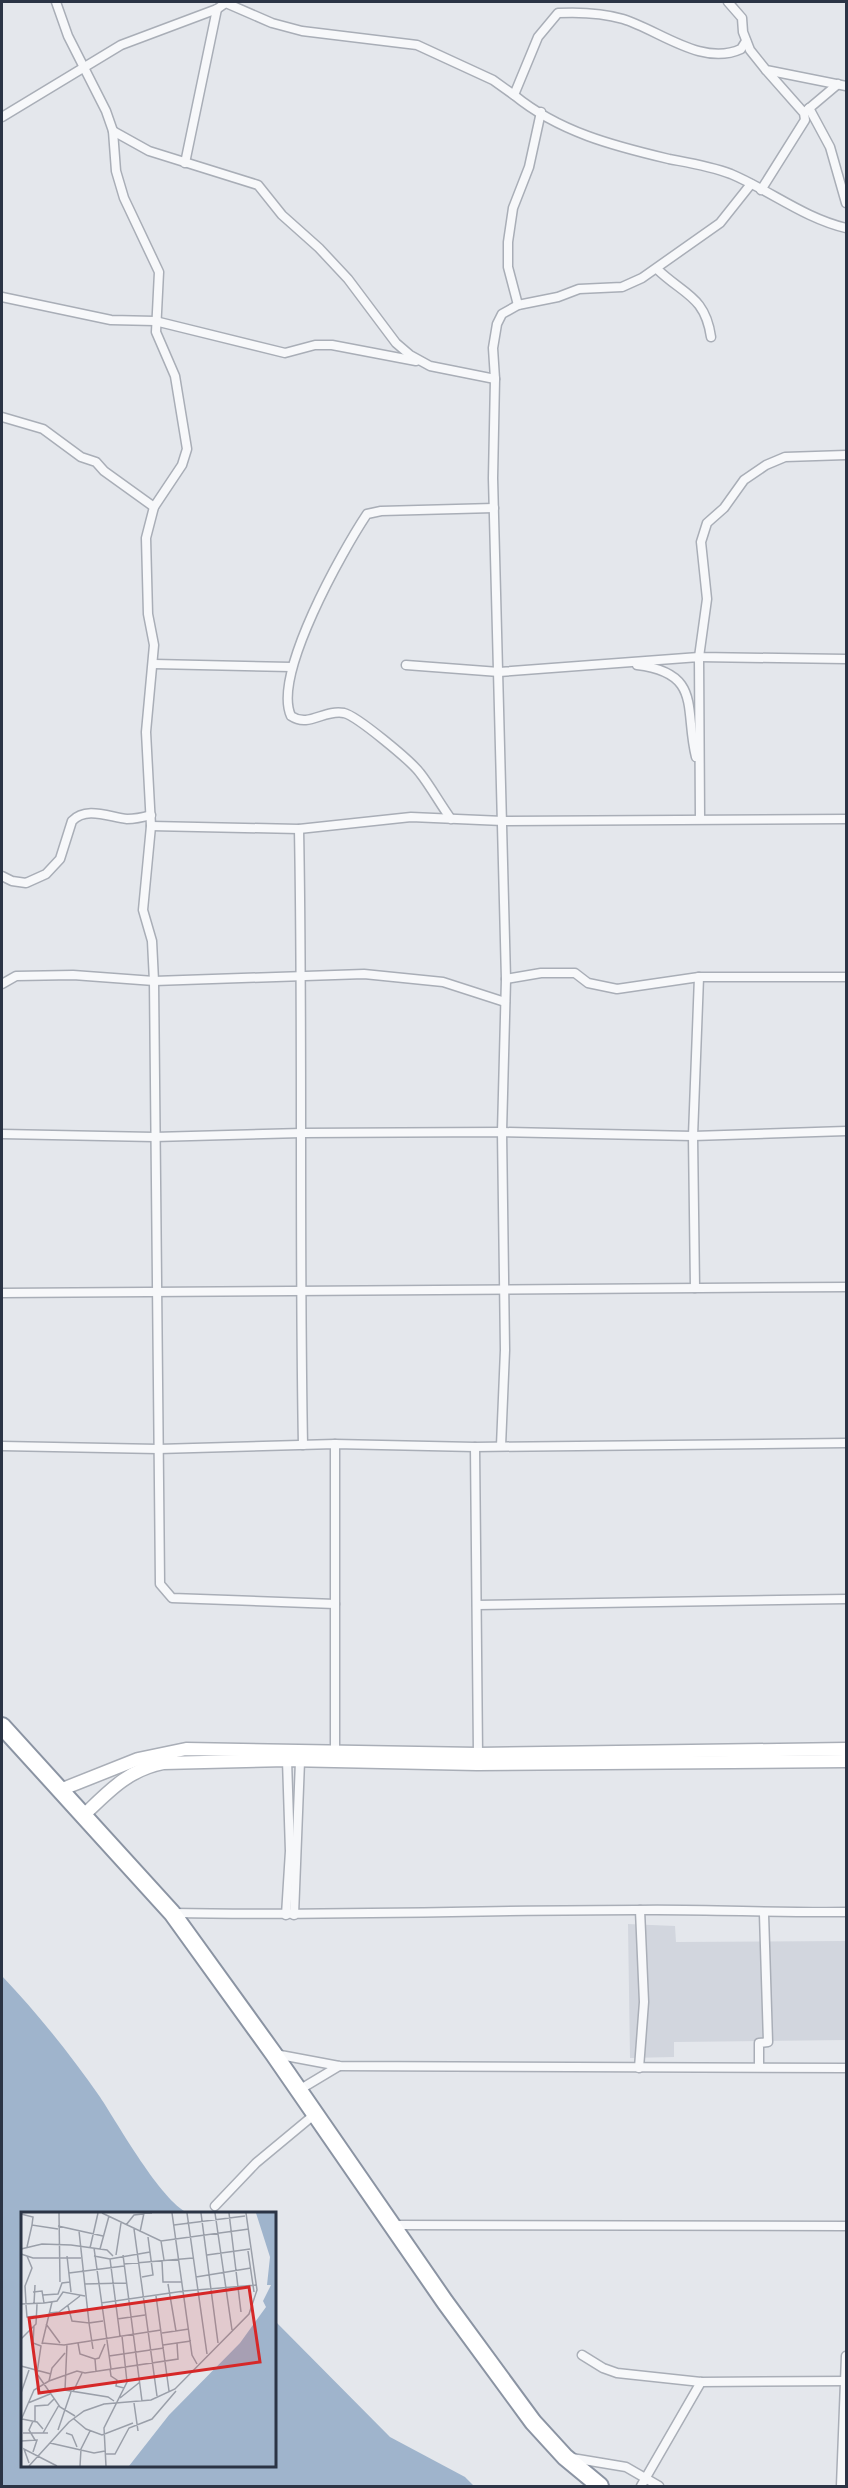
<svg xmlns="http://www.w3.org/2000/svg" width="848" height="2488" viewBox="0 0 848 2488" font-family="Signika,sans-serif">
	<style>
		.built { fill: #d2d6de }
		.water { fill: #9fb4cc }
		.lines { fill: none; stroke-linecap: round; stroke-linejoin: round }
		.street-casing { stroke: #a9aeb7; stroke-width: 11 }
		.secondary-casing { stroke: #a9aeb7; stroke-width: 15 }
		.highway-casing { stroke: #8b94a3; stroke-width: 20 }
		.street { stroke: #f7f8fa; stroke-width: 8 }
		.secondary { stroke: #fff; stroke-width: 12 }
		.highway { stroke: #fff; stroke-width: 16 }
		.inset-road { fill: none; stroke: #9a9fa9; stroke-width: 1.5 }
		.view { fill: #d62828; fill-opacity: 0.15; stroke: #d62828; stroke-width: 3 }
		.inset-edge { fill: none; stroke: #2b3445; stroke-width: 3 }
	</style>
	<rect width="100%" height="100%" fill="#e4e7ec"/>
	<path class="built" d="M628,1924L675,1926L676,1942L846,1941V2040L674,2042V2057L630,2058Z"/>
	<path class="water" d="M2,1976C38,2014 70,2054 100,2097C118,2124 161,2201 188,2213L22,2214V2466H274L275,2321L390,2437L465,2477L474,2486H2Z"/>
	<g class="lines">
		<g class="street-casing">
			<g id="street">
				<path d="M56,2L68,36L106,111L113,131L116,171L124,198L159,272L156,332L175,376L187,449L182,465L154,507L146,538L148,614L154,645L146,732L151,826L143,910L152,941L154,981L160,1584L172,1598L335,1604"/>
				<path d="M728,2L742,18L743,32L750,50L766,70L846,86"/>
				<path d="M226,3L272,23L302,31L417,45L493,80L514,95L538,37L558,13C579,12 603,13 623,19C659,30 702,67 741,49L746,41"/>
				<path d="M514,95C559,132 614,146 669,159C690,163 710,166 731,174C771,191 804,218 846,228"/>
				<path d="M809,108L830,147L846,203"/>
				<path d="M806,111L838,84"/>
				<path d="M2,117L121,45L217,9L227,2"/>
				<path d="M113,131L149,151L258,185L282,215L319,248L348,279L396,343L410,355L430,366L495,379"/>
				<path d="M185,163L217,9"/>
				<path d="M761,190L805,120L804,113L766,70"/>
				<path d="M657,269C684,295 705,296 711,337"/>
				<path d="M2,297L111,320L155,321L285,353L315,345H332L416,361"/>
				<path d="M518,305L508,267V242L513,208L529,167L541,112"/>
				<path d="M2,417L43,429L81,457L96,462L104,471L154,507"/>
				<path d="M846,455L785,457L766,465L744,480L724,508L707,523L701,542L707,599L699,657L846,659"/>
				<path d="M154,664L291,667"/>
				<path d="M406,665L499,672L699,657L700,818"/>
				<path d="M637,665C703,673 684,710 696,757"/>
				<path d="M451,819C440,804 431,787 420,773C411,761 357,716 344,713C324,709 309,728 291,716C272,675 343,550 367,514L381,511L494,508"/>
				<path d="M151,826L299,829L411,817L503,821L846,819"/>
				<path d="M299,829C303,1035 299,1240 303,1445"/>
				<path d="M2,876L12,881L26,883L46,874L60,859L72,821C86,806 109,817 127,819C135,819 144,817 151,815"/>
				<path d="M506,979L541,973H575L588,983L617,989L699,977H846"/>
				<path d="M2,984L16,976L73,975L154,981L364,974L443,982L505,1002"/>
				<path d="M2,1134L154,1137L302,1133L502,1132L693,1136L846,1131"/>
				<path d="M695,1288L693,1136L699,977"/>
				<path d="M2,1293L846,1287"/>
				<path d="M335,1444V1753"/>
				<path d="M2,1446L158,1449L335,1444L475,1447L846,1443"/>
				<path d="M501,1446L505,1350L502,1132L506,979L493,478L495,379L493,348L497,324L502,314L518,305L558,297L579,289L622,287L642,278L720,223L751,184"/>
				<path d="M475,1447L478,1754"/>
				<path d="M477,1605L846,1599"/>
				<path d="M173,1913C328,1916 482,1910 637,1910C707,1909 777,1913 846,1912"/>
				<path d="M286,1915L290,1851L287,1760"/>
				<path d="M294,1915L300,1761"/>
				<path d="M275,2054L339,2066L846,2068"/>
				<path d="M759,2067V2043L768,2042L764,1914"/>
				<path d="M639,2068L644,2002L640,1910"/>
				<path d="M299,2090L339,2066"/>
				<path d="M215,2206L256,2163L315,2114"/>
				<path d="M393,2225L846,2226"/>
				<path d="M582,2355L603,2368L617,2373L701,2382L846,2381"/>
				<path d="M572,2458L626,2467L659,2486"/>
				<path d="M641,2486L701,2382"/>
				<path d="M841,2486L846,2356"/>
			</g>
		</g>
		<g class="secondary-casing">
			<g id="secondary">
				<path d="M60,1790L138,1759L186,1749L478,1754L846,1749"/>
				<path d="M84,1815C109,1791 128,1770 163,1763L287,1760L477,1764L846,1761"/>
			</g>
		</g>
		<g class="highway-casing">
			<path id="highway" d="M2,1726L172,1913L273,2053L445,2302L533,2422L565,2457L600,2486"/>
		</g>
		<use href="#street" class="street"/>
		<use href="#secondary" class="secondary"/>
		<use href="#highway" class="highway"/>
	</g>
	<g transform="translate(21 2212)">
		<rect width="255" height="255" fill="#e4e7ec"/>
		<path d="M235,1H255V254H108L148,203L219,131L245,95L242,89L250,73H246L249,45Z" fill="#9fb4cc"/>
		<path class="inset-road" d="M38,1L39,70M81,1L140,29L228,17M151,1L171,143L176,152M166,1L186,142M180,1L197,131M194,1L211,118M208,1L220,100M0,2L12,5L11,13M105,13L113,3L122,2M153,13L224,4M37,14L82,24M113,17L136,184M119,20L123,1H131M140,29L143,48M6,35L11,13L37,17M69,36L77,1M73,36L90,157M0,37L21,32L50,33L86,38L92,44M79,37L88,4M227,39L233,80M0,42L12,46H60M95,43L100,11M102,43L121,189M186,43L229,37M46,44L50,80M73,44L89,47L129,40M89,47L99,124M141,49L142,70H161M103,52L172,46M48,61L103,54M121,65L132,63L127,25M175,65L230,56M63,72L105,71M147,72L155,119M22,83L37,82L41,71L49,70M135,84L148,179M5,91L4,74L11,56L6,44M23,91L36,89L42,80L64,84M80,91L163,79L236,73M0,92L23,91L21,79L12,80M13,92L14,73M5,93L6,105L15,104M47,94L51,109L68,111L58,19M28,101L38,100L59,84M96,107L124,103M25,112L39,131M13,114L12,131L20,134L16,161M141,121L168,117M0,127L15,112L16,92M21,131L43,133L140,118M57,131L59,142L74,147M21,132L31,90M46,132L44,178L87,185L93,189M142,133L170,129M72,137L68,111L82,109M88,144L143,136M0,154L30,162M89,157L90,164L96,168L95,174L103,176M75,159L74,147L78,146L84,132M16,162L39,195L54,204M28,169L31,156L44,141M52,180L61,161M0,181L8,158M99,186L119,170M7,191L29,182M113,191L117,219M1,207L16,210L22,217M53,207L65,217L81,223L112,211M0,208L13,178L28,169L56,159L64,161L157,147L156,131M12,209L8,218L14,228M14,209V194L27,193L33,187M37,218L50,180M2,221H27M22,221L38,193M45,221L51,223L56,235M0,229L16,228L12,240M29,231L73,241L84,239M84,242H94L108,216L131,207L155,179M8,251L3,237L36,254M8,254L48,210L63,199L83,192L130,188L154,177L228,102L236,78L225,1M59,254L60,237L69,219M85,254L83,216L106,170L101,124"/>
		<path class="view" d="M228,75L239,150L18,181L8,106Z"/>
		<rect width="255" height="255" class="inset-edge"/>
	</g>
	<rect width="848" height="2488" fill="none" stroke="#2b3445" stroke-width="6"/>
</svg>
